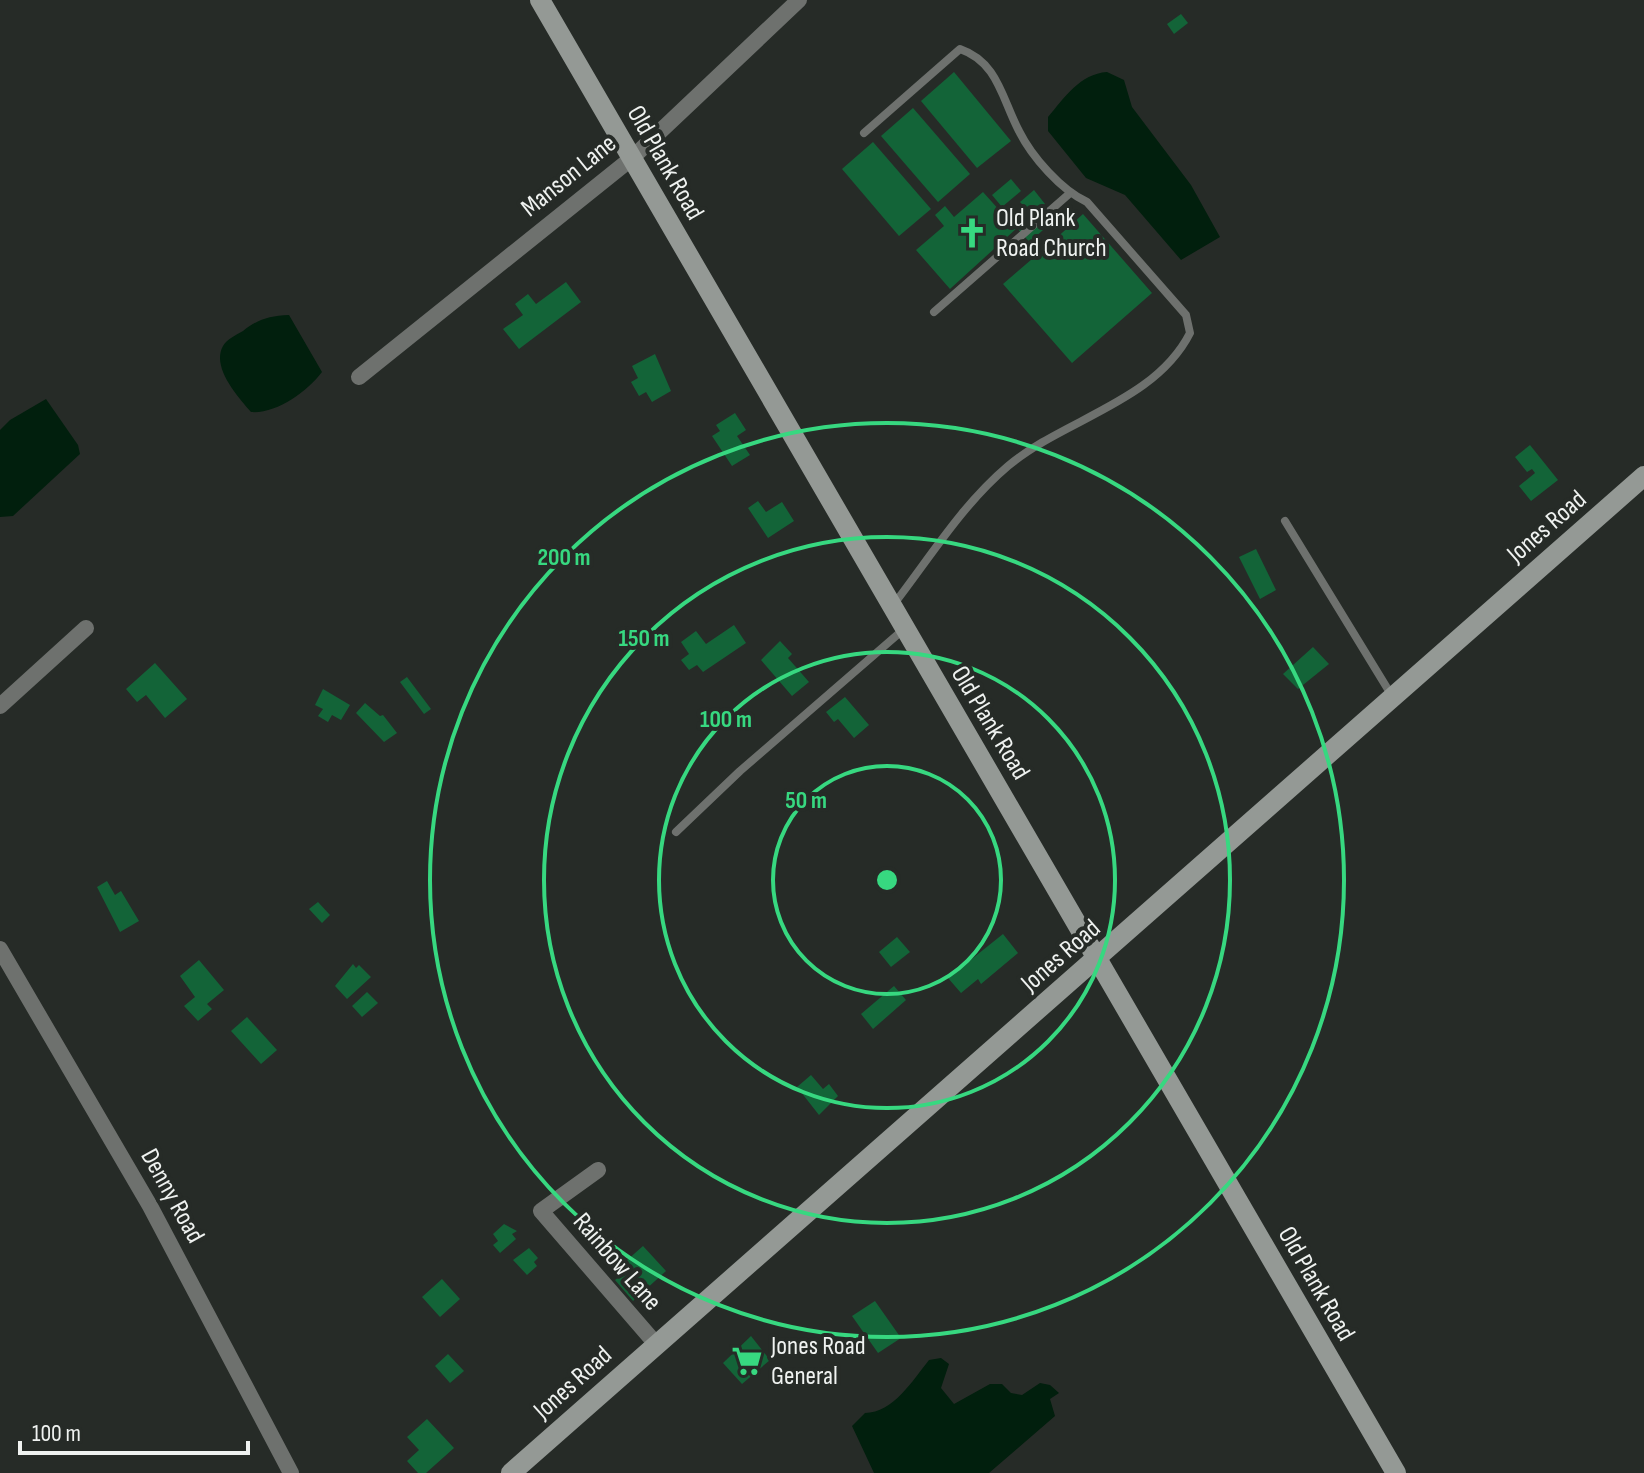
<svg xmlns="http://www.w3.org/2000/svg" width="1644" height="1473" viewBox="0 0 1644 1473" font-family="'Sofia Sans Condensed',sans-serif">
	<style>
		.water { fill: #011f0d }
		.building { fill: #136438 }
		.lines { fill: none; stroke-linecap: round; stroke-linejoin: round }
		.lane { stroke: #6e716e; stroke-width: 8 }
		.street { stroke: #6e716e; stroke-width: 16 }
		.secondary { stroke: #949995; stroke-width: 20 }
		.ring { fill: none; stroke: #37d880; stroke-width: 4 }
		.labels { text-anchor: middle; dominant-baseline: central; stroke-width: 8; stroke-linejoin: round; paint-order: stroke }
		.street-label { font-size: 26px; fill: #eff2f0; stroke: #262b27 }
		.poi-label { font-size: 26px; fill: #eff2f0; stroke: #262b27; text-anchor: start }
		.centre { fill: #37d880; stroke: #262b27; stroke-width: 4 }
		.ring-label { font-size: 24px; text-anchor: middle; font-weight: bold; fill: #37d880; stroke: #262b27; stroke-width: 8; stroke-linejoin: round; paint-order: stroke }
	</style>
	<rect width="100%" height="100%" fill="#262b27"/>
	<g class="water">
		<path d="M1107,72L1124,80L1132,107L1191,185L1220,237L1181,260L1125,195L1086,178L1048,131V117C1065,97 1080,74 1107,72Z"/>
		<path d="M289,315L322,372C307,392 276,414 251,412C238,397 211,367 223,346C227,339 236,335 243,331C258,319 269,316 289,315Z"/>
		<path d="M46,399L78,445L80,454L13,516L0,517V430L10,420Z"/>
		<path d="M941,1358L949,1364L941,1388L954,1404L990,1384H1002L1011,1393L1022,1395L1040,1383L1050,1385L1059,1393L1050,1399L1055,1416L989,1473H874L852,1426L865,1413C893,1413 913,1380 929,1360Z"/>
	</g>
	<g class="building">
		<path d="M1181,14L1188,23L1174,34L1167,24Z"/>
		<path d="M954,72L1011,141L977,168L921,101Z"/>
		<path d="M913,108L970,174L938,202L881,136Z"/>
		<path d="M873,142L931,209L899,236L842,169Z"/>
		<path d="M1011,179L1021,191L1002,207L992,195Z"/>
		<path d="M1034,190L1045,204L1032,215L1020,202Z"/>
		<path d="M983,192L1001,212L1007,206L1023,224L1031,217L1043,230L1033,239L1043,250L1083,214L1152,293L1072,363L1003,284L1039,253L1017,228L950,289L916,250L944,226L935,215L945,206L954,217Z"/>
		<path d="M566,282L581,302L519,349L503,329L523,315L515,304L528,294L536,304Z"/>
		<path d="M655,354L671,391L652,402L646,392L639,396L631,382L638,378L632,366Z"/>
		<path d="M735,413L746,430L737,436L750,455L732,466L712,436L720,431L716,425Z"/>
		<path d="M1530,445L1558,480L1531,501L1519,486L1535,473L1532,469L1527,472L1515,457Z"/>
		<path d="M758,501L766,512L782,502L794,521L768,538L748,508Z"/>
		<path d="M1256,549L1276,590L1260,599L1239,557Z"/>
		<path d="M734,625L746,643L703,672L697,665L689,670L681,660L689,654L681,642L696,631L706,644Z"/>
		<path d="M780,641L792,654L788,658L809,682L792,696L761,660Z"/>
		<path d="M1313,647L1329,664L1298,689L1283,674Z"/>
		<path d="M155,663L187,699L165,718L146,695L137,702L126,689Z"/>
		<path d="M407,677L431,709L424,714L400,682Z"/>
		<path d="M323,689L350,705L341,720L332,715L328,722L318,716L323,709L315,705Z"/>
		<path d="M845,697L869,725L854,738L838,719L834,722L826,712Z"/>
		<path d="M365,703L380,716L383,715L397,733L384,742L356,713Z"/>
		<path d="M107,881L115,895L121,891L139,921L120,932L97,887Z"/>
		<path d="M318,902L330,915L322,923L309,909Z"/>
		<path d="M1003,934L1018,953L981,984L978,979L961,993L948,978Z"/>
		<path d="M897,937L910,952L891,967L879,952Z"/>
		<path d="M199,960L224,990L207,1004L212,1009L198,1021L184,1006L195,997L180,976Z"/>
		<path d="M353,964L356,968L359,965L371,977L347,999L335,986Z"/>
		<path d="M894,986L906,1000L873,1029L861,1014Z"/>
		<path d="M367,992L378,1003L362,1017L352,1006Z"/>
		<path d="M247,1017L277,1050L261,1064L231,1031Z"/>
		<path d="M811,1075L823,1089L829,1084L838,1096L819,1115L797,1087Z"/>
		<path d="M504,1224L517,1231L512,1234L516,1239L500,1253L493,1245L498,1241L493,1234Z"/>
		<path d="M643,1246L666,1271L633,1301L615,1280L621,1275L617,1269Z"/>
		<path d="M529,1248L538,1258L534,1262L537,1266L527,1275L513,1260Z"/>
		<path d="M442,1279L460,1299L440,1317L422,1297Z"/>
		<path d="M875,1301L901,1338L878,1353L852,1316Z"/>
		<path d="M751,1336L770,1360L742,1384L723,1363Z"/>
		<path d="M448,1354L464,1371L450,1383L435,1366Z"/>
		<path d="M427,1419L454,1448L426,1473H418L407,1461L419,1450L407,1437Z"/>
	</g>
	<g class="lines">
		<g class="lane">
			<path d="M864,133L960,49C998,62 1002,99 1019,131C1032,157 1061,190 1087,202L1186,315L1190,333C1155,402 1064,419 1008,466C962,505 931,556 894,604"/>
			<path d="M934,312L1069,194"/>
			<path d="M1285,521L1392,696"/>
			<path d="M676,832L740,771L904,629"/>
		</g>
		<g class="street">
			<path d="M359,377L632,158L799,0"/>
			<path d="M0,706L86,628"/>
			<path d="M0,949L150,1206L291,1473"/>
			<path d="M598,1170L541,1211L656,1344"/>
		</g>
		<g class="secondary">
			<path d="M540,0L1396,1473"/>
			<path d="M511,1473L1644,476"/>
		</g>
	</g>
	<g class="ring">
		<circle cx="887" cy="880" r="114"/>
		<circle cx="887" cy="880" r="228"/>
		<circle cx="887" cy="880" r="343"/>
		<circle cx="887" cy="880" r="457"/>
	</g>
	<defs>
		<g id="church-bare" transform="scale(2.4)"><path d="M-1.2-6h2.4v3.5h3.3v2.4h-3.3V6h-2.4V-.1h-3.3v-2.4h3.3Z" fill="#37d880" stroke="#262b27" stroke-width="2.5" paint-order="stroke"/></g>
		<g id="supermarket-bare" transform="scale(2.4)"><path d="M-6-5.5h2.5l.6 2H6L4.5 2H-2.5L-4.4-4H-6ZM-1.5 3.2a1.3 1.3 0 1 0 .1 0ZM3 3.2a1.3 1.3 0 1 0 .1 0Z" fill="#37d880" stroke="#262b27" stroke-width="2.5" paint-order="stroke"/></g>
	</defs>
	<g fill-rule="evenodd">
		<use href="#church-bare" x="972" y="233"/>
		<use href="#supermarket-bare" x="747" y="1361"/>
	</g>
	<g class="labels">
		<g class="street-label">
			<text transform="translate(665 163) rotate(60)">Old Plank Road</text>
			<text transform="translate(569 176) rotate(-39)">Manson Lane</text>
			<text transform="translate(1547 527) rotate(-41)">Jones Road</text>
			<text transform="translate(990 723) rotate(59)">Old Plank Road</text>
			<text transform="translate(1061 956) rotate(-41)">Jones Road</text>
			<text transform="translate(172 1196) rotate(61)">Denny Road</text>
			<text transform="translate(617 1262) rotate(49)">Rainbow Lane</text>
			<text transform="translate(1316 1284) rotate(60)">Old Plank Road</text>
			<text transform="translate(573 1383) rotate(-42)">Jones Road</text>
		</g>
		<g class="poi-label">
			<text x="996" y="218">Old Plank<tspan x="996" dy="30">Road Church</tspan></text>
			<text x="771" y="1346">Jones Road<tspan x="771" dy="30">General</tspan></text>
		</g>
	</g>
	<circle cx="887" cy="880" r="12" class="centre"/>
	<g class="ring-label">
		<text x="564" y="565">200 m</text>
		<text x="644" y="646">150 m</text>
		<text x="726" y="727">100 m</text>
		<text x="806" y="808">50 m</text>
	</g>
	<path d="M20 1441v12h228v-12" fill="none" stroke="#eff2f0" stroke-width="4"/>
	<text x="32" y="1441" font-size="24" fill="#eff2f0" stroke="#262b27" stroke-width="6" paint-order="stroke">100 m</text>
</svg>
